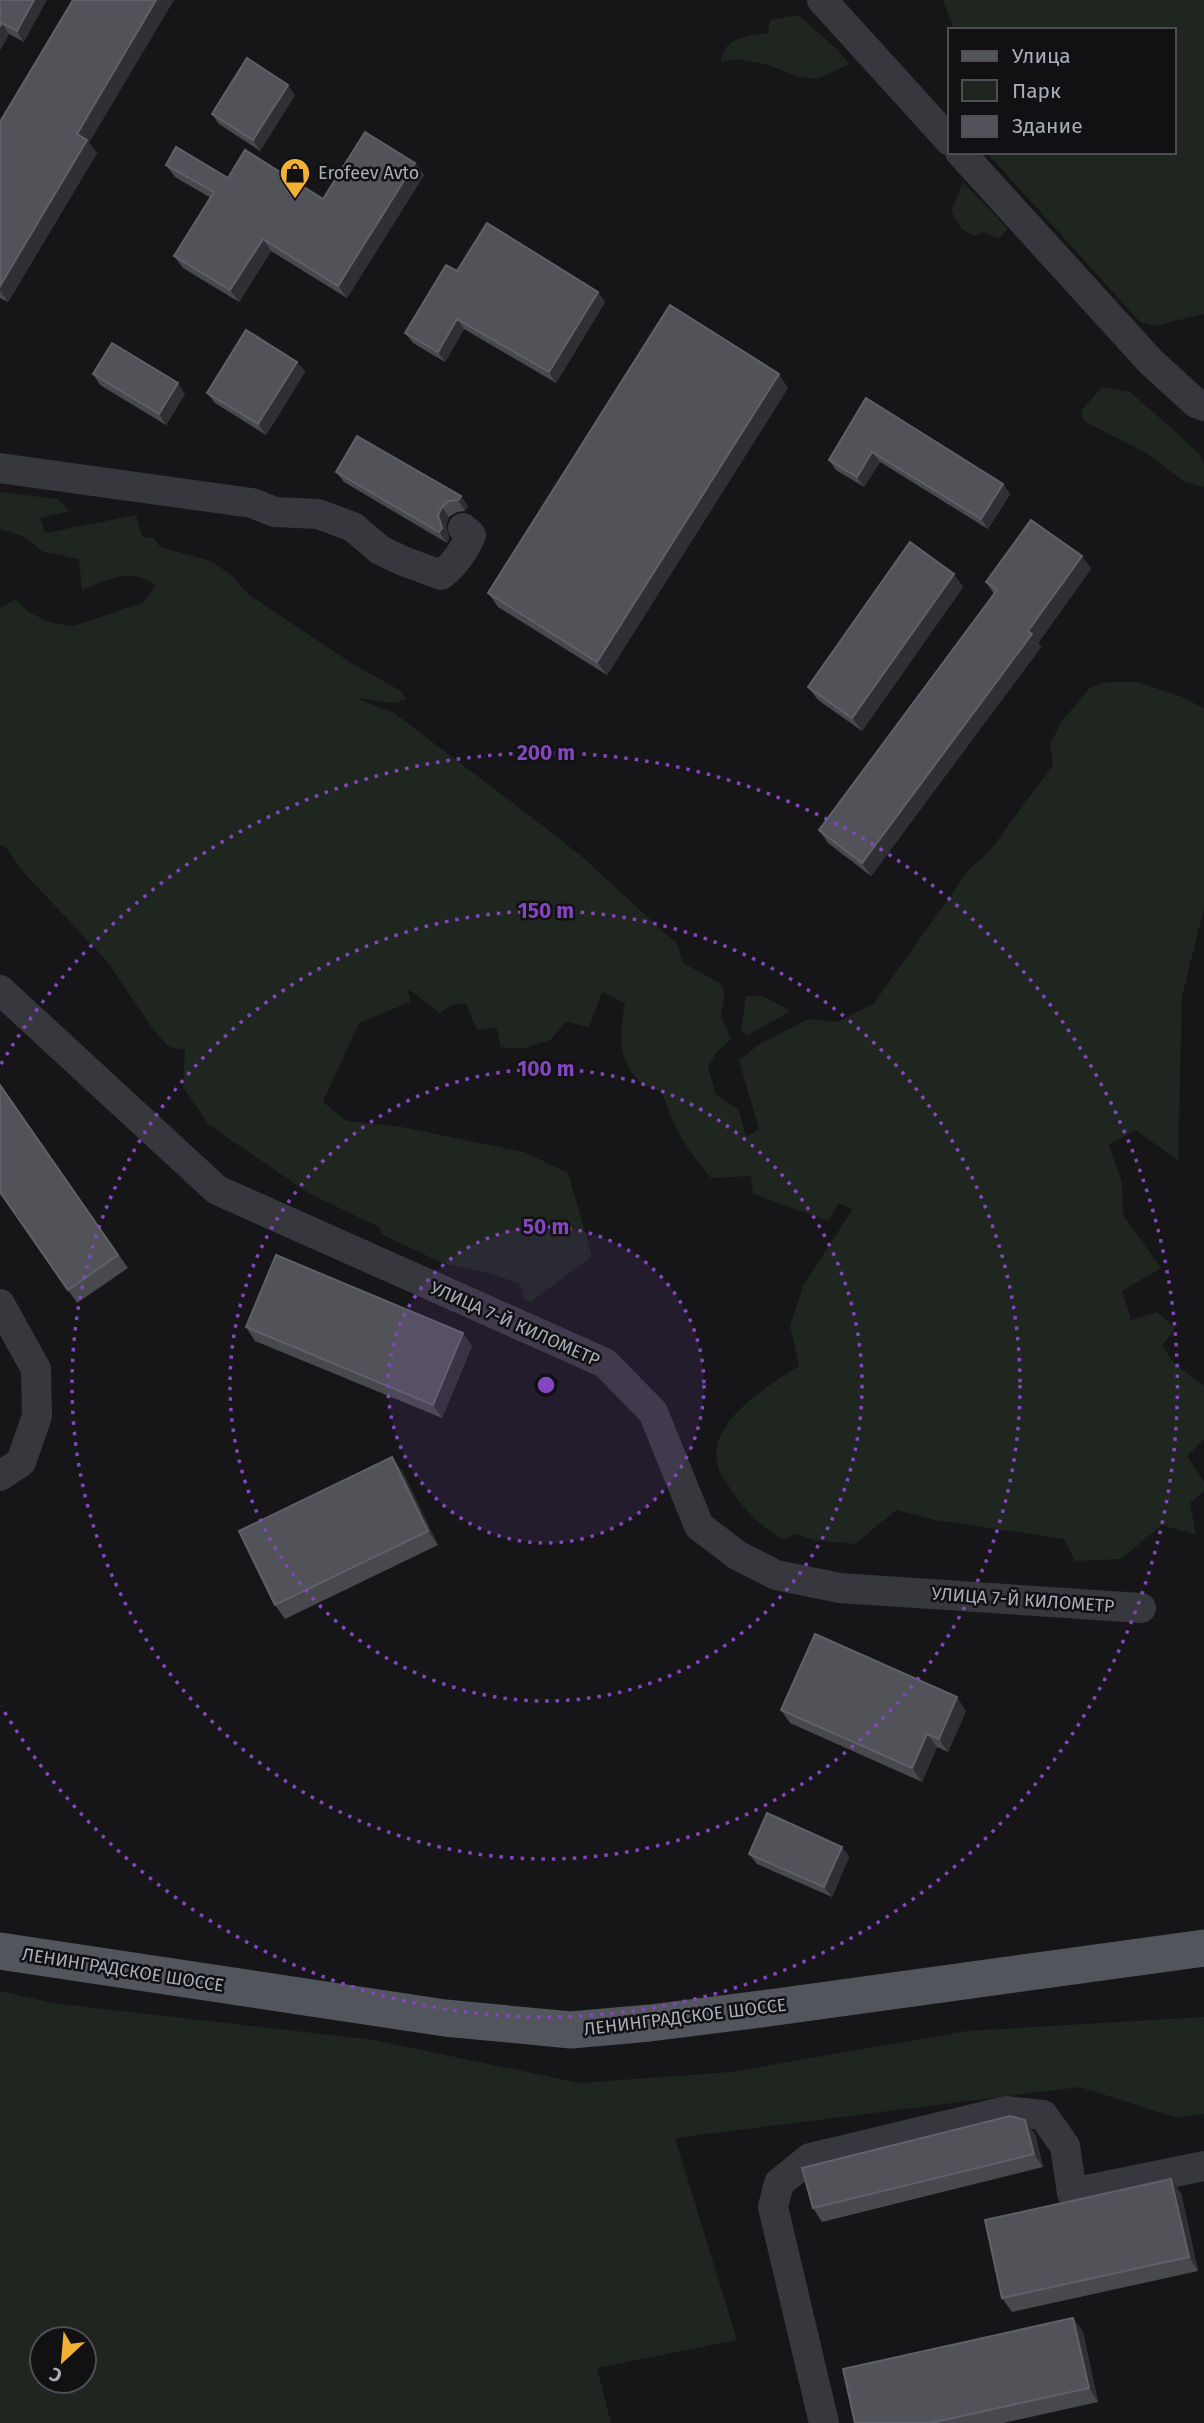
<svg xmlns="http://www.w3.org/2000/svg" width="1204" height="2423" viewBox="0 0 1204 2423" font-family="'Fira Sans',sans-serif">
	<style>
		.green { fill: #1e261f; fill-rule: evenodd }
		.lines { fill: none; stroke-linecap: round; stroke-linejoin: round }
		.minor { stroke: #37383d; stroke-width: 30 }
		.major { stroke: #53555c; stroke-width: 37 }
		.wall { fill: #47494d }
		.shaded-wall { fill: #2f3033 }
		.building { fill: #525359; stroke: #5f6168; stroke-width: 2 }
		.ring { fill: none; stroke: #8446be; stroke-width: 3.5; stroke-dasharray: 3.5 7 }
		.labels { text-anchor: middle; dominant-baseline: central; stroke-width: 5; stroke-linejoin: round; paint-order: stroke }
		.poi-label { font-size: 18px; fill: #a8adb8; stroke: #111113; text-anchor: start }
		.street-label { font-size: 18px; fill: #a8adb8; stroke: #111113 }
		.centre { fill: #8446be; stroke: #111113; stroke-width: 3.5 }
		.ring-label { font-size: 21px; text-anchor: middle; font-weight: bold; fill: #8446be; stroke: #111113; stroke-width: 5; stroke-linejoin: round; paint-order: stroke }
	</style>
	<rect width="100%" height="100%" fill="#161618"/>
	<g class="green">
		<path d="M943,0H1204V314L1154,326L1141,323L986,152H1174V30H954Z"/>
		<path d="M798,15L839,51L849,64L818,79L797,76L765,64L737,59L721,62C723,37 746,37 768,33L770,20Z"/>
		<path d="M963,182L1008,229L998,239L984,232L974,236L961,228L951,211Z"/>
		<path d="M1102,387L1130,392L1177,433L1200,455L1204,465V487L1185,482L1146,453L1084,421L1081,411Z"/>
		<path d="M0,492L58,499L69,511L40,518L45,533L136,515L142,537L154,538L160,547L211,561L231,575L249,595L353,664L399,690L407,699L395,703L356,698L394,713L521,809L580,855L677,944L683,963L720,983L725,992L721,1016L731,1039L716,1053L708,1067L716,1095L739,1110L746,1137L759,1129L739,1060L760,1044L808,1019L838,1022L874,1003L971,867L989,852L1053,765L1050,744L1062,721L1090,688L1107,682H1137L1185,698L1204,709V908L1182,996L1178,1160L1135,1130L1109,1145L1122,1183L1123,1215L1161,1268L1122,1291L1131,1320L1157,1312L1175,1328L1162,1346L1174,1363L1204,1386V1439L1187,1456L1204,1482V1491L1190,1503L1196,1535L1162,1525L1121,1559L1075,1561L1064,1539L935,1520L896,1510L855,1544L814,1540L795,1534L784,1540C759,1525 746,1513 730,1488C727,1483 721,1476 719,1470C703,1423 767,1387 799,1366L790,1326L803,1286L852,1210L839,1203L828,1221L753,1194L751,1176L711,1178C688,1151 672,1126 662,1092C656,1089 646,1087 641,1083C616,1060 620,1033 625,1003L602,992L589,1027L566,1022L550,1040L522,1049L501,1047L496,1027L477,1030L466,1004L452,1005L440,1013L408,989L410,1002L359,1023L323,1102L347,1121L402,1127L524,1152L568,1173L592,1256L531,1302L524,1299L520,1284L488,1273L442,1263L381,1234L379,1227L310,1194L209,1125L183,1087L185,1050L169,1047L153,1029L106,960L25,874L6,848L0,845V608L15,599L30,613L52,623L74,626L144,602L155,586C134,565 105,581 82,590L79,559L44,552L23,536L0,529Z"/>
		<path d="M746,996H763L791,1011L748,1035L741,1032Z"/>
		<path d="M0,1991L52,2003L374,2040L580,2083L731,2072L967,2031L1204,2017V2114L1177,2118L1080,2087L675,2138L737,2340L597,2368L611,2423H0ZM42,2339H84V2381H42Z"/>
	</g>
	<g class="lines">
		<g class="minor">
			<path d="M822,0L950,141"/>
			<path d="M960,152L1151,362L1196,403L1204,406"/>
			<path d="M0,468L252,503L275,512L318,514L353,527L380,550L403,561L441,575C456,563 463,552 471,535L463,528"/>
			<path d="M0,990L217,1190L605,1363L653,1412L699,1526L737,1555L776,1575L840,1588L1141,1608"/>
			<path d="M0,1304L36,1369L37,1416L21,1462L0,1476"/>
			<path d="M824,2423L773,2207L779,2183L810,2158L1006,2111L1043,2115L1065,2146L1072,2193L1204,2166"/>
		</g>
		<path class="major" d="M0,1951L445,2018L571,2030L650,2023L776,2007L1204,1948"/>
	</g>
	<g class="wall">
		<path d="M0,0L24,42L9,34L0,50Z"/>
		<path d="M295,95L260,151L219,124L212,114Z"/>
		<path d="M0,122L89,143L97,153L8,302L0,298Z"/>
		<path d="M415,163L424,175L347,298L271,251L239,302L183,268L174,256L211,198L175,177L166,165L323,199Z"/>
		<path d="M457,271L598,292L605,302L556,383L464,329L445,362L413,343L405,333Z"/>
		<path d="M297,362L305,372L266,435L215,403L207,393Z"/>
		<path d="M93,374L185,394L166,425L100,385Z"/>
		<path d="M788,388L607,675L498,607L488,593Z"/>
		<path d="M866,398L1003,484L1010,494L988,529L880,462L864,487L836,470L829,460Z"/>
		<path d="M336,472L461,496L468,507L465,511L457,512L449,517L446,525L449,538L447,543L344,482Z"/>
		<path d="M1082,556L1091,569L1038,643L1041,647L871,876L828,843L819,830L994,594L986,582Z"/>
		<path d="M954,574L963,587L862,731L818,700L808,687Z"/>
		<path d="M0,1085L128,1268L77,1303L0,1192Z"/>
		<path d="M246,1327L472,1346L442,1418L255,1341Z"/>
		<path d="M402,1471L438,1545L285,1619L275,1605Z"/>
		<path d="M781,1710L966,1711L948,1752L937,1747L922,1782L790,1723Z"/>
		<path d="M842,1847L849,1857L832,1897L757,1864L749,1854Z"/>
		<path d="M1035,2134L1043,2167L822,2222L813,2208Z"/>
		<path d="M1181,2193L1198,2271L1012,2312L1002,2298Z"/>
		<path d="M1073,2318L1083,2332L1098,2402L1003,2423H855Z"/>
	</g>
	<g class="shaded-wall">
		<path d="M34,0H47L24,42L17,31Z"/>
		<path d="M156,0H174L89,143L97,153L8,302L0,291V286L77,134Z"/>
		<path d="M2,23L9,34L0,50V26Z"/>
		<path d="M288,85L295,95L260,151L253,140Z"/>
		<path d="M415,163L424,175L347,298L338,286Z"/>
		<path d="M263,239L271,251L239,302L230,290Z"/>
		<path d="M598,292L605,302L556,383L549,372Z"/>
		<path d="M457,319L464,329L445,362L438,352Z"/>
		<path d="M297,362L305,372L266,435L258,424Z"/>
		<path d="M779,374L788,388L607,675L597,662Z"/>
		<path d="M178,383L185,394L166,425L159,414Z"/>
		<path d="M872,452L880,462L864,487L857,477Z"/>
		<path d="M1003,484L1010,494L988,529L981,519Z"/>
		<path d="M461,496L468,507L465,511L458,500Z"/>
		<path d="M442,507L449,517L446,525L449,538L447,543L439,532L438,515Z"/>
		<path d="M1082,556L1091,569L1038,643L1041,647L871,876L862,863Z"/>
		<path d="M954,574L963,587L862,731L852,718Z"/>
		<path d="M463,1333L472,1346L442,1418L433,1405Z"/>
		<path d="M392,1457L402,1471L438,1545L428,1531Z"/>
		<path d="M957,1697L966,1711L948,1752L939,1739Z"/>
		<path d="M927,1734L937,1747L922,1782L912,1768Z"/>
		<path d="M842,1847L849,1857L832,1897L824,1887Z"/>
		<path d="M1025,2120L1035,2134L1043,2167L1034,2154Z"/>
		<path d="M1171,2179L1181,2193L1198,2271L1189,2257Z"/>
		<path d="M1073,2318L1083,2332L1098,2402L1089,2388Z"/>
	</g>
	<g class="building">
		<path d="M0,0H34L17,31L2,23L0,26Z"/>
		<path d="M73,0H156L77,134L87,140L0,286V122Z"/>
		<path d="M247,58L288,85L253,140L212,114Z"/>
		<path d="M365,132L415,163L338,286L263,239L230,290L174,256L214,192L166,165L176,147L228,178L245,150L323,199Z"/>
		<path d="M487,223L598,292L549,372L457,319L438,352L405,333L446,265L457,271Z"/>
		<path d="M670,305L779,374L597,662L488,593Z"/>
		<path d="M246,330L297,362L258,424L207,393Z"/>
		<path d="M112,343L178,383L159,414L93,374Z"/>
		<path d="M866,398L1003,484L981,519L872,452L857,477L829,460Z"/>
		<path d="M357,436L461,496L458,500L449,501L442,507L438,515L442,528L439,532L336,472Z"/>
		<path d="M1031,520L1082,556L1028,631L1032,634L862,863L819,830L997,590L986,582Z"/>
		<path d="M910,542L954,574L852,718L808,687Z"/>
		<path d="M0,1085L118,1255L68,1290L0,1192Z"/>
		<path d="M276,1255L463,1333L433,1405L246,1327Z"/>
		<path d="M392,1457L428,1531L275,1605L239,1531Z"/>
		<path d="M815,1634L957,1697L939,1739L927,1734L912,1768L781,1710Z"/>
		<path d="M767,1813L842,1847L824,1887L749,1854Z"/>
		<path d="M1010,2116L1025,2120L1034,2154L813,2208L802,2168Z"/>
		<path d="M1171,2179L1189,2257L1002,2298L985,2220Z"/>
		<path d="M1073,2318L1089,2388L930,2423H855L843,2369Z"/>
	</g>
	<circle cx="546" cy="1385" r="158" fill="#8446be" fill-opacity=".12"/>
	<g class="ring">
		<circle cx="546" cy="1385" r="158"/>
		<circle cx="546" cy="1385" r="316"/>
		<circle cx="546" cy="1385" r="474"/>
		<path d="M1 1064A632 632 0 1 1 1 1706"/>
	</g>
	<defs>
		<g id="shop-pin" transform="scale(1.575)"><path d="M0 17L-7.5 6A9.5 9.5 0 1 1 7.5 6Z" fill="#f2b134" stroke="#111113"/><path d="M-5-2.5h2.3a2.7 3.5 0 0 1 5.4 0H5L5.5 6h-11ZM-1.5-2.5h3a1.5 2.3 0 0 0-3 0Z" fill="#111"/></g>
	</defs>
	<g fill-rule="evenodd">
		<use href="#shop-pin" x="295" y="173"/>
	</g>
	<g class="labels">
		<g class="poi-label">
			<text x="318" y="173">Erofeev Avto</text>
		</g>
		<g class="street-label">
			<text transform="translate(515 1324) rotate(24)">УЛИЦА 7-Й КИЛОМЕТР</text>
			<text transform="translate(1023 1600) rotate(4)">УЛИЦА 7-Й КИЛОМЕТР</text>
			<text transform="translate(123 1970) rotate(9)">ЛЕНИНГРАДСКОЕ ШОССЕ</text>
			<text transform="translate(685 2017) rotate(-7)">ЛЕНИНГРАДСКОЕ ШОССЕ</text>
		</g>
	</g>
	<circle cx="546" cy="1385" r="10" class="centre"/>
	<g class="ring-label">
		<text x="546" y="760">200 m</text>
		<text x="546" y="918">150 m</text>
		<text x="546" y="1076">100 m</text>
		<text x="546" y="1234">50 m</text>
	</g>
	<rect x="948" y="28" width="228" height="126" fill="#111113" stroke="#4d4f55" stroke-width="2"/>
	<rect x="962" y="51" width="35" height="10" fill="#53555c" stroke="#4d4f55" stroke-width="2"/>
	<text x="1012" y="63" font-size="21" fill="#a8adb8">Улица</text>
	<rect x="962" y="80" width="35" height="21" fill="#1e261f" stroke="#4d4f55" stroke-width="2"/>
	<text x="1012" y="98" font-size="21" fill="#a8adb8">Парк</text>
	<rect x="962" y="116" width="35" height="21" fill="#525359" stroke="#4d4f55" stroke-width="2"/>
	<text x="1012" y="133" font-size="21" fill="#a8adb8">Здание</text>
	<g transform="translate(63 2360) rotate(206)"><circle r="33" fill="#111113" stroke="#4d4f55" stroke-width="2"/>
	<path d="M0-5L12 26L0 18L-12 26Z" fill="#f2b134"/>
	<text y="-10" font-size="19" font-weight="bold" text-anchor="middle" fill="#a8adb8">С</text>
	</g>
</svg>
